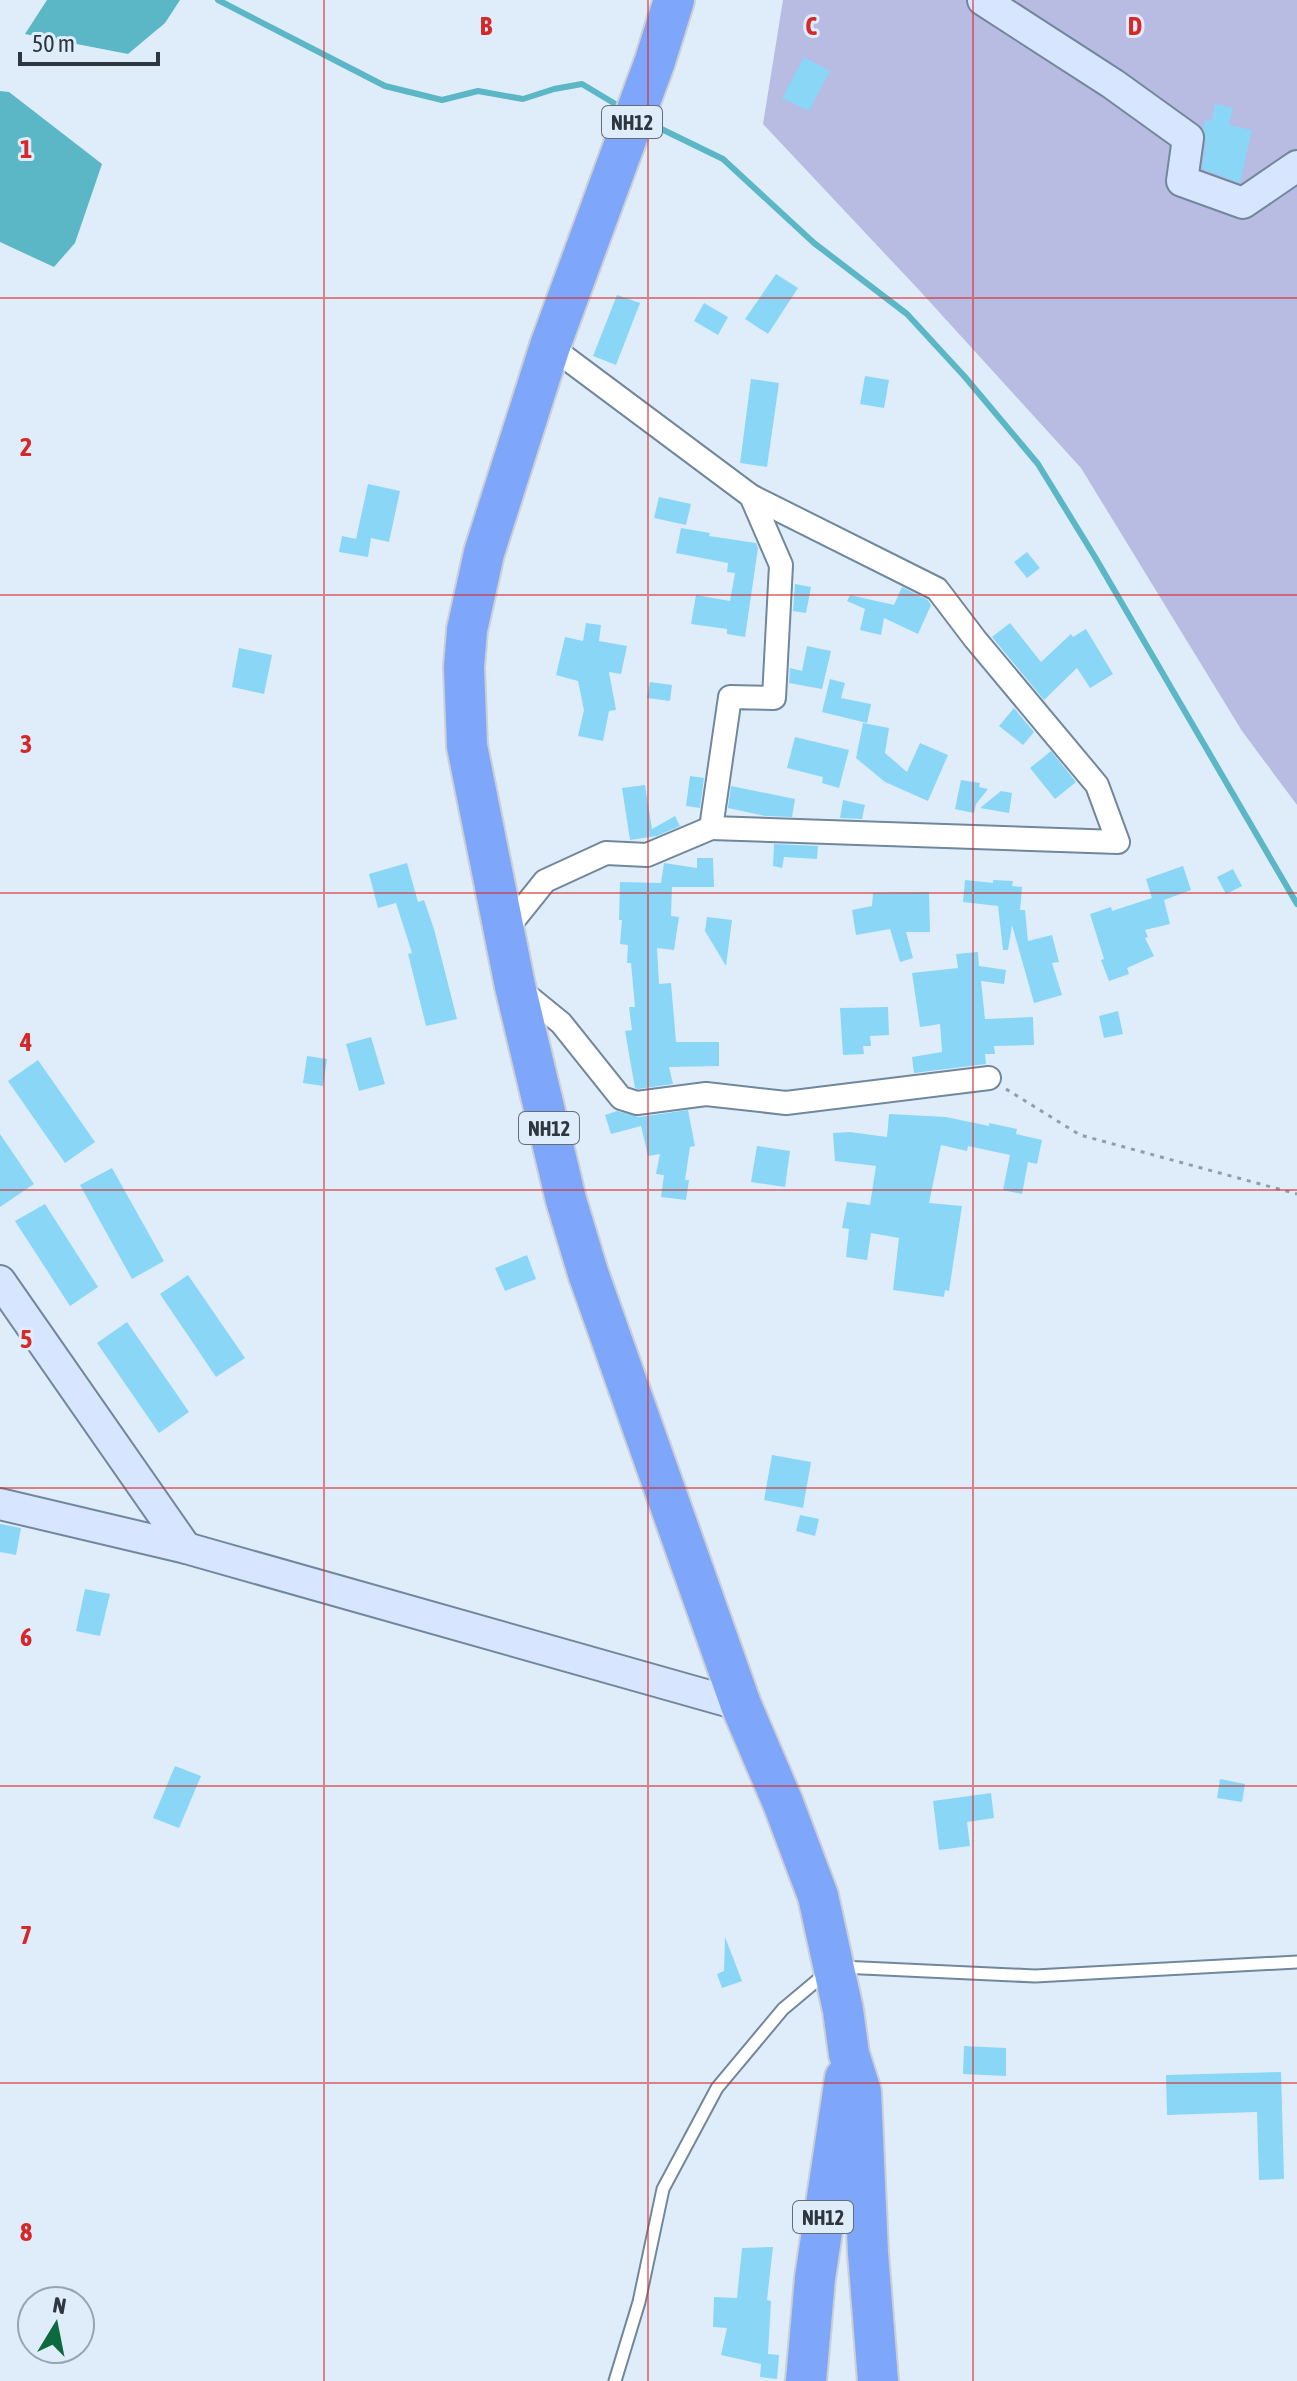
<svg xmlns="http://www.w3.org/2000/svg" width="1297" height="2381" viewBox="0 0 1297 2381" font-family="'Asap Condensed',sans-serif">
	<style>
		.green { fill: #b8bbe2 }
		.water { fill: #5bb6c5 }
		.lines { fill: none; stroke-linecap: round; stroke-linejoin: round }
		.stream { stroke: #5bb6c5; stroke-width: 6 }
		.building { fill: #8ad6f7 }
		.lane-casing { stroke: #71879b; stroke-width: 15 }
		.street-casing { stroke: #71879b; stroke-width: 26 }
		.secondary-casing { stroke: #71879b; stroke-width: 34 }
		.highway-casing { stroke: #cdcfd1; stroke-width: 44 }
		.path { stroke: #919da8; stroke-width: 3; stroke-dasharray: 4 6; stroke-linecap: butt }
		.lane { stroke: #fff; stroke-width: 11 }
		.street { stroke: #fff; stroke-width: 22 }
		.secondary { stroke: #d8e5fe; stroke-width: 30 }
		.highway { stroke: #7ea7fb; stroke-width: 40 }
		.grid { fill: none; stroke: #d62828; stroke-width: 2; stroke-opacity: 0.55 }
		.labels { text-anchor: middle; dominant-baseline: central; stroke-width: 6; stroke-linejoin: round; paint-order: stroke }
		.shield { fill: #dfedfb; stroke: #636e78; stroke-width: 2 }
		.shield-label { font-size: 20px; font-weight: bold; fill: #2e3740 }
		.grid-label { font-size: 26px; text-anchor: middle; font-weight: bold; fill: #d62828; stroke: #dfedfb; stroke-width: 6; stroke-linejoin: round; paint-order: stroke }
	</style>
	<rect width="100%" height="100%" fill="#dfedfb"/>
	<path class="green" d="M783,0H1297V805L1242,731L1081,468L919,290L763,124Z"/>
	<g class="water">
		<path d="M47,0H180L165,23L128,54L25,34Z"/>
		<path d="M0,91L9,92L102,164L75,243L54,267L0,242Z"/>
	</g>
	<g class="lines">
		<g class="stream">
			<path d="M218,0L385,86L442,100L478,91L523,99L554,89L582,84L622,108"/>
			<path d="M645,121L723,159L814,243L907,314L965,377L1038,464L1095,557L1297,904"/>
		</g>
	</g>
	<g class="building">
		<path d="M804,57L830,71L809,111L782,98Z"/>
		<path d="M1215,104L1233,108L1229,125L1252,130L1240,183L1202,169L1206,140L1203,129L1205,120L1212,121Z"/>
		<path d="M776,274L798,288L768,334L745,319Z"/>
		<path d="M617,295L640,303L616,365L593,356Z"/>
		<path d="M704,303L728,317L718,335L694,321Z"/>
		<path d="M865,376L889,380L884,408L860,404Z"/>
		<path d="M751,379L779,383L767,467L740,463Z"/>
		<path d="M368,484L400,491L389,542L371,538L368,557L339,552L342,536L356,539Z"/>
		<path d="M659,497L691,504L686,525L654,518Z"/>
		<path d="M681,528L710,533L709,536L756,543L758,548L745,637L727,634V629L691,624L696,595L730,601L735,573L727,572L728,563L676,553Z"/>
		<path d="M1027,552L1040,568L1027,578L1014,562Z"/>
		<path d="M795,584L811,587L806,613L793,611Z"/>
		<path d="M902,587L928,600L931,605L918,634L884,618L881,635L860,630L865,609L847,601L850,595L894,605Z"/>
		<path d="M586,623L601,625L599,641L627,646L621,674L609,672L616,710L609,711L603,741L578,736L584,710L578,681L556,675L565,637L583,641Z"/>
		<path d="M1010,623L1041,662L1071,634L1073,637L1086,629L1113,674L1090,688L1077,668L1044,700L992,637Z"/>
		<path d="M807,646L831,651L822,689L789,683L790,668L802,671Z"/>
		<path d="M239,648L272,655L264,694L232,687Z"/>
		<path d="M830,679L845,683L841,698L871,704L867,723L822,712Z"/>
		<path d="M650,682L672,685L670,701L647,698Z"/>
		<path d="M1014,708L1034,732L1023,745L999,726Z"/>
		<path d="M863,723L889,728L885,753L907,772L920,743L948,755L928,801L885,782L856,758Z"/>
		<path d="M795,737L849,750L839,788L822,783L823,777L787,768Z"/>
		<path d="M1051,751L1076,782L1055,799L1030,768Z"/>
		<path d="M690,776L704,778L700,808L686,806Z"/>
		<path d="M961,780L980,783L979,787L988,789L976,804L974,813L955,809Z"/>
		<path d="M645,785L652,829L675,816L680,826L657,836L630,840L622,788Z"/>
		<path d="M731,786L795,799L792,817L765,816L728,808Z"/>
		<path d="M1001,791L1012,793L1009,813L980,808Z"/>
		<path d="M843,800L865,805L862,819L840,818Z"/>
		<path d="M774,844L818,846L817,859L784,857L782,868L773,866Z"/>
		<path d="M697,858H713L714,887H672L671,916L679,917L674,950L657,948L659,984L671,983L676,1042H719V1066L669,1067L673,1084L638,1089L635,1088L625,1031L632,1030L629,1007H635L631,963H627L628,945L620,944L622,920H619L620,882L661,883L664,863L697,868Z"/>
		<path d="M407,863L418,902L424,900L434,929L457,1019L426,1026L408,954L412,953L396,903L378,908L369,874Z"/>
		<path d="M1183,866L1191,890L1164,900L1170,924L1145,930L1148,937L1145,938L1154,956L1127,968L1129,974L1109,981L1101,960L1104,959L1090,914L1111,907L1112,911L1152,898L1146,879Z"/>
		<path d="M1233,869L1242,886L1226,894L1217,877Z"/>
		<path d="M965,880L993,883V880L1013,881L1012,886L1022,887L1020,910H1025L1028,941L1052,935L1059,962L1052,963L1062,995L1034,1003L1012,925L1008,950H1003L998,906L963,902Z"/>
		<path d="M929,892L930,932H906L913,958L900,962L890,929L856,935L852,910L872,906L873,893Z"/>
		<path d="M707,917L732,920L726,966L705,931Z"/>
		<path d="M978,952L979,966L1006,970L1004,984L981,981L985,1019L1033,1017L1034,1045L994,1046L995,1054H985L986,1064L914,1073L912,1057L942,1052L940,1024L920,1027L912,973L958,968L956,954Z"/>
		<path d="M888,1007L889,1035L870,1036L871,1046H863L864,1054L843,1055L840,1008Z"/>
		<path d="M1118,1011L1123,1034L1104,1038L1099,1016Z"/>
		<path d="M371,1037L385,1084L359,1091L346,1044Z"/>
		<path d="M307,1056L327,1059L323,1086L303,1083Z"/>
		<path d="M38,1060L95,1142L65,1163L8,1081Z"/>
		<path d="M688,1110L695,1146L690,1147L685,1180H689L686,1200L661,1197L664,1175L656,1174L660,1154L648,1156L641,1126L611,1134L605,1115L617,1111L639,1117Z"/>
		<path d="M889,1114L946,1117L989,1126V1123L1017,1129L1016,1134L1042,1140L1037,1164L1028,1162L1022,1194L1003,1190L1010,1155L968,1146L967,1151L941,1145L929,1203L962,1206L949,1291L945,1290L944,1297L893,1290L899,1238L871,1233L867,1260L846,1257L849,1229L842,1228L847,1202L870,1205L876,1166L835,1161L833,1133L850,1132L887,1137Z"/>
		<path d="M0,1134L34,1184L0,1207Z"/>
		<path d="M757,1146L790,1151L785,1187L751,1182Z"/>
		<path d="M112,1168L164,1261L132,1279L80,1185Z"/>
		<path d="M45,1204L98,1287L70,1306L15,1221Z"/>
		<path d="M527,1255L536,1279L505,1291L495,1268Z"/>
		<path d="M188,1275L245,1358L216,1377L160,1294Z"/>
		<path d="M127,1322L189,1412L159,1433L97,1343Z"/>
		<path d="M772,1455L811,1462L803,1508L764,1500Z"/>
		<path d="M800,1515L819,1519L815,1536L796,1531Z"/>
		<path d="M0,1524L21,1528L16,1555L0,1552Z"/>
		<path d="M85,1589L110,1594L100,1636L76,1631Z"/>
		<path d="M175,1766L201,1776L179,1828L153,1818Z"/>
		<path d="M1220,1779L1245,1784L1242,1802L1217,1798Z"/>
		<path d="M991,1793L994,1818L967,1822L970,1846L939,1850L933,1801Z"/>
		<path d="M725,1937L742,1981L722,1988L717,1974L724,1971Z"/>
		<path d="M964,2046L1006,2048V2076L963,2074Z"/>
		<path d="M1281,2072L1284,2179L1259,2180L1257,2112L1167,2115L1166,2075Z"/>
		<path d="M773,2247L767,2300L771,2301L768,2354L779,2355L777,2379L760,2377L761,2364L721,2355L727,2328L713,2327L714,2297L737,2298L742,2248Z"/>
	</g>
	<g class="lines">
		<g class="lane-casing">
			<g id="lane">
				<path d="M841,1967L1035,1976L1297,1962"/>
				<path d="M615,2381L639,2302L663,2189L717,2088L783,2009L826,1973"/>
			</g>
		</g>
		<g class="street-casing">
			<g id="street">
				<path d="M711,828L1118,842L1097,785L975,639L937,589L751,496"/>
				<path d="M504,932L545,881L606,853L647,855L711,828L730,697L774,698L781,565L751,496L550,346"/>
				<path d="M518,988L561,1023L621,1098L637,1103L706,1094L786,1103L989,1078"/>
			</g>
		</g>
		<g class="secondary-casing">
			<g id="secondary">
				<path d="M983,0L1113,84L1188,138L1182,181L1243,203L1297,166"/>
				<path d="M0,1281L186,1548"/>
				<path d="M0,1504L186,1548L741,1705"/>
			</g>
		</g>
		<g class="highway-casing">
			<g id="highway">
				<path d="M674,0L655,61L550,346L484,553L467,630L464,667L467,746L515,986L566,1200L588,1273L741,1705L783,1803L818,1896L843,2010L849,2054L861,2092L868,2253L878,2381"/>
				<path d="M806,2381L815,2278L845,2078"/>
			</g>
		</g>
		<path class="path" d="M1006,1089L1080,1135L1297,1194"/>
		<use href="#lane" class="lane"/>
		<use href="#street" class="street"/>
		<use href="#secondary" class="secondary"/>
		<use href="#highway" class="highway"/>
	</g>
	<path class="grid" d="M324,0V2381M648,0V2381M973,0V2381M0,298H1297M0,595H1297M0,893H1297M0,1190H1297M0,1488H1297M0,1786H1297M0,2083H1297"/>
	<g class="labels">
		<g class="shield">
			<rect x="602" y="106" width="60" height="32" rx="6"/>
			<rect x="519" y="1112" width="60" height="32" rx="6"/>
			<rect x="793" y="2201" width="60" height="32" rx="6"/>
		</g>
		<g class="shield-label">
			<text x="632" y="122">NH12</text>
			<text x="549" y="1128">NH12</text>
			<text x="823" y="2217">NH12</text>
		</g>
	</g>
	<g class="grid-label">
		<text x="486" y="35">B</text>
		<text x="811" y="35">C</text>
		<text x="1135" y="35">D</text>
		<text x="26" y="158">1</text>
		<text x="26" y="456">2</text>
		<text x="26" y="753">3</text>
		<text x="26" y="1051">4</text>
		<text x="26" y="1348">5</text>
		<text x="26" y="1646">6</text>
		<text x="26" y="1944">7</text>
		<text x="26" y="2241">8</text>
	</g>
	<g transform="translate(56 2325) rotate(10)"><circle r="38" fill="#dfedfb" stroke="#98a4b0" stroke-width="2"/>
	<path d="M0-6L14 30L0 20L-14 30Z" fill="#0d6a3e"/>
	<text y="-12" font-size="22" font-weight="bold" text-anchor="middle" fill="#2e3740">N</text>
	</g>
	<path d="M20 52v12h138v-12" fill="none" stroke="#2e3740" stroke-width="4"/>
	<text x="32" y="52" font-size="24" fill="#2e3740" stroke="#dfedfb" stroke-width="6" paint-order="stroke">50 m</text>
</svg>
